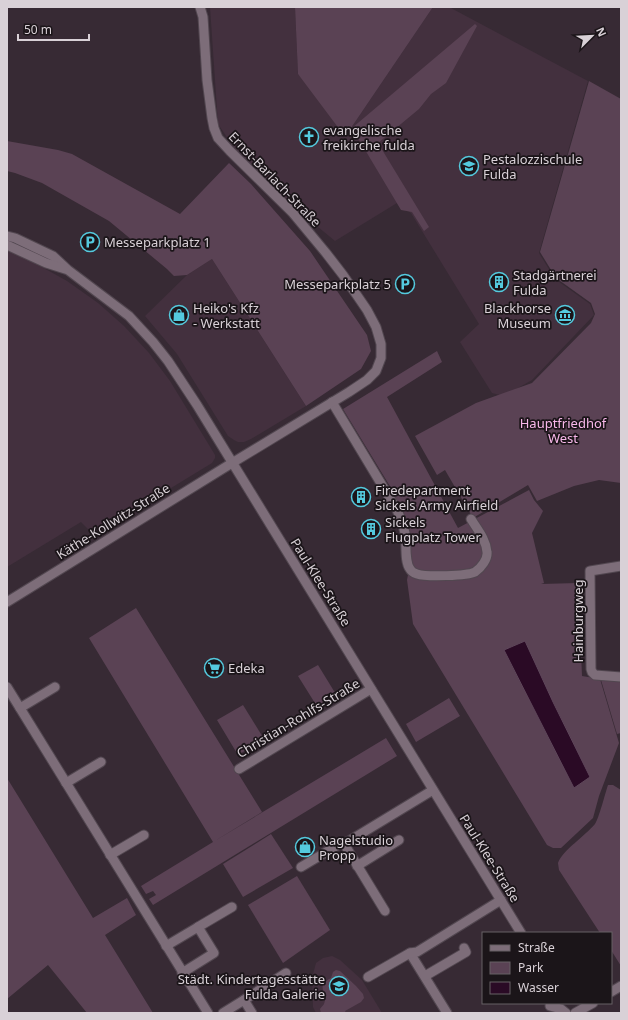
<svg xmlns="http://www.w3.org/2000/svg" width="628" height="1020" viewBox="0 0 628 1020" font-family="'Noto Sans',sans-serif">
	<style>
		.built { fill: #43303e }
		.green { fill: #5a4254 }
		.water { fill: #2a0a25; stroke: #5e465a }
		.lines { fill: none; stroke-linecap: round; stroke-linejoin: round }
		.street-casing { stroke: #524750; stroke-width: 11 }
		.street { stroke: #7d6d79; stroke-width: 9 }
		.labels { text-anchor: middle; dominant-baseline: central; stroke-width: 3.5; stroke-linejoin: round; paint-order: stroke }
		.poi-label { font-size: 13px; fill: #d9d1d7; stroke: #1b1519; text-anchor: start }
		.street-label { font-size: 13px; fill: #d9d1d7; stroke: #1b1519 }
		.park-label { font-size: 13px; fill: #f8b8ea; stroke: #1b1519 }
	</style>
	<rect width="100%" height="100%" fill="#372a34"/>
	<g class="built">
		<path d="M210,7H295L298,74L351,128L433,7H449L588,81L539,253L555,279L590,304L594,315L532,380L504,396L492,393L460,342L479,324L411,213L397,203L335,241L306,217L237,152L218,124Z"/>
		<path d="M7,250L24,257L67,281L98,303L124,326L149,353L170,381L212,450L215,455V458L212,463L94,535L81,522L7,567Z"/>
		<path d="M212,259L306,406L251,439L244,442H238L234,440L228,436L177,354L145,316L187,275Z"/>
		<path d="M332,956L340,960L362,980L382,1013H316L313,1007L312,978L316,963L323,958Z"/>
	</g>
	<g class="green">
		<path d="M295,7H433L351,128L343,134L298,74Z"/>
		<path d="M475,24L477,26L446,83L431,94L419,109L378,143L429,227L424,231L412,212L401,210L352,128Z"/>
		<path d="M589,81L621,99V107L620,109L621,110V483L599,480L574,486L537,501L528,485L473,518L445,470L437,475L415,436L476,403L532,383L591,323L595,314L591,303L556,278L540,252Z"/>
		<path d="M7,141L58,150L72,154L180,214L229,163L251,184L310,251L367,335L371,351L361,369L306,406L212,259L187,275L174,276L167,269L109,221L42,183L15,173L7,171Z"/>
		<path d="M437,351L442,362L387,397L458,528L529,490L534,500L543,511L532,533L544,583L541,584L578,583L582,676L600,679L619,743L599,796L593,818L561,848H553L547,845L413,624L407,580L411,559L408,524L391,488L343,409Z"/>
		<path d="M136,608L262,812L213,842L386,738L397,756L153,905L149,899L156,895L153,891L146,894L141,886L213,842L89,638Z"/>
		<path d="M318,665L337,696L318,708L298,676Z"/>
		<path d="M601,680H621V733L617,734Z"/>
		<path d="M449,698L460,716L416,742L406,724Z"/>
		<path d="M243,705L264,739L238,755L217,720Z"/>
		<path d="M7,778L93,918L127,898L136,915L105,935L153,1013H87L48,965L7,999Z"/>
		<path d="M608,785H613L621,790V966L611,950V933H600L559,870L558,863C563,850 585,836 595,824C599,818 605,794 608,785Z"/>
		<path d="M271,834L293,868L243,897L223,864Z"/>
		<path d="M297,876L330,930L283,963L248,905Z"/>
		<path d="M336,970L340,971L356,986L363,994L364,998L361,1002L345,1011L346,1013H321L320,1009C321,1007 323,1006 324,1004C329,993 314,986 331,978L333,972Z"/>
	</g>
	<path class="water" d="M525,641L553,702L590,777L574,788L504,650Z"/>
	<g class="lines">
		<g class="street-casing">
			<g id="street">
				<path d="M7,236L15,238L53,256L68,270L129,316L153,342L168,361L197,405L521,933"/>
				<path d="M7,245L46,263L65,269"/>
				<path d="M332,402L397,510C400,517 403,524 405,533C407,543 404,561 410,569C411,571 414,573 417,574C426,577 467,576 475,572C481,568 488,559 487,552C486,539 477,529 471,519"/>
				<path d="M621,566L590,571L591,669L592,672L595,675L621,677"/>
				<path d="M7,602L232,463L349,392L367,380L376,371L381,358V344L376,327L367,310L343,275L326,253L292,212L230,151L218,138L214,128L212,118L207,80L203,17L200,7"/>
				<path d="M7,687L208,1013"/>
				<path d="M20,708L55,687"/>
				<path d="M239,769L371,689"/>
				<path d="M66,783L101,762"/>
				<path d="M344,844L433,790"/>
				<path d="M110,855L144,835"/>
				<path d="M357,866L399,840"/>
				<path d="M301,867L343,842L385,911"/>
				<path d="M198,927L232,907"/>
				<path d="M166,946L198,927L214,953L182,973"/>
				<path d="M410,953L447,1013"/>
				<path d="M425,976L466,952L464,948"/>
				<path d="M368,977L410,953L417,952L501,900"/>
				<path d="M611,992L621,986"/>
				<path d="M244,1000L286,973"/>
				<path d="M550,1006L561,1009L566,1013"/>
				<path d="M223,1013L244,1000L252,1013"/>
				<path d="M575,1013L593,1003"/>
			</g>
		</g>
		<use href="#street" class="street"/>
	</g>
	<defs>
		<g id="church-ring" transform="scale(1)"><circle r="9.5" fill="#1b1519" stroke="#54cade" stroke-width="1.5"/><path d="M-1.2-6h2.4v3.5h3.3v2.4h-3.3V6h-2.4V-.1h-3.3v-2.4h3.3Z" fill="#54cade"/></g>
		<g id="school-ring" transform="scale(1)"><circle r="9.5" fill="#1b1519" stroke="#54cade" stroke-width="1.5"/><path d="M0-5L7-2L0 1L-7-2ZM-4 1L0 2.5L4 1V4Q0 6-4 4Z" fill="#54cade"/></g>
		<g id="parking-ring" transform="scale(1)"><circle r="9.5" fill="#1b1519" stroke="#54cade" stroke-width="1.5"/><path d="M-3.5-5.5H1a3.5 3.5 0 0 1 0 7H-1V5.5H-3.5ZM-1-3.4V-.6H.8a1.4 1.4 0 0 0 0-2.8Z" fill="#54cade"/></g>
		<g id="building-ring" transform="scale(1)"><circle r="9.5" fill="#1b1519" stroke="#54cade" stroke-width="1.5"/><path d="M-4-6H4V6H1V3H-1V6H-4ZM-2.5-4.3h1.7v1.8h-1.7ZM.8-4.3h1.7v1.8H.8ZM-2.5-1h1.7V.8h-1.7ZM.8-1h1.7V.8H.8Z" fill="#54cade"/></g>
		<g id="shop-ring" transform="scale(1)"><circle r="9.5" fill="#1b1519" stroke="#54cade" stroke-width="1.5"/><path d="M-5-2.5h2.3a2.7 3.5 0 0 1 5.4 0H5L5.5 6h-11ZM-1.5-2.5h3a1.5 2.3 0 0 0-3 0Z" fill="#54cade"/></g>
		<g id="museum-ring" transform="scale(1)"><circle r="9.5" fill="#1b1519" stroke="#54cade" stroke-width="1.5"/><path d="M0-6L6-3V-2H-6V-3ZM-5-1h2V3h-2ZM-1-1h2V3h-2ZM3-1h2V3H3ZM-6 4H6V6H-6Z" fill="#54cade"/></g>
		<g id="supermarket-ring" transform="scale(1)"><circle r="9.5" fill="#1b1519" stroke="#54cade" stroke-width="1.5"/><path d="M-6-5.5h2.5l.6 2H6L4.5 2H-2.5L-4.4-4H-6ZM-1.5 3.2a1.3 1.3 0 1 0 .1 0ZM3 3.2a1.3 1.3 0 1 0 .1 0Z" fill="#54cade"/></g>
	</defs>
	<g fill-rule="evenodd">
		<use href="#church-ring" x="309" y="137"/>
		<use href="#school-ring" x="469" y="166"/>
		<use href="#parking-ring" x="90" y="242"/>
		<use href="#building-ring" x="499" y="282"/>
		<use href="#parking-ring" x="405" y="284"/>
		<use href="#shop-ring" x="179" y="315"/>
		<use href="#museum-ring" x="565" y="315"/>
		<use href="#building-ring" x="361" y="497"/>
		<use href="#building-ring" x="371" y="529"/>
		<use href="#supermarket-ring" x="214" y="668"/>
		<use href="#shop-ring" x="305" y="847"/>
		<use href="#school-ring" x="339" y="986"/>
	</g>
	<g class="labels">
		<g class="poi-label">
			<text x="323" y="130">evangelische<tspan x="323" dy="15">freikirche fulda</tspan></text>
			<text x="483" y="159">Pestalozzischule<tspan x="483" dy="15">Fulda</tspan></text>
			<text x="104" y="242">Messeparkplatz 1</text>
			<text x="513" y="275">Stadgärtnerei<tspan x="513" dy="15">Fulda</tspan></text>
			<text x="391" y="284" text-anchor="end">Messeparkplatz 5</text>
			<text x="193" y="308">Heiko's Kfz<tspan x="193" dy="15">- Werkstatt</tspan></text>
			<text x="551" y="308" text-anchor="end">Blackhorse<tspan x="551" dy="15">Museum</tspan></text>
			<text x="375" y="490">Firedepartment<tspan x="375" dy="15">Sickels Army Airfield</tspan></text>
			<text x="385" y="522">Sickels<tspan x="385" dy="15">Flugplatz Tower</tspan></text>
			<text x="228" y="668">Edeka</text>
			<text x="319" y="840">Nagelstudio<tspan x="319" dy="15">Propp</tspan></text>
			<text x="325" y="979" text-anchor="end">Städt. Kindertagesstätte<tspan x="325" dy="15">Fulda Galerie</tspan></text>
		</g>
		<g class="street-label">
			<text transform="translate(275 179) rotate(46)">Ernst-Barlach-Straße</text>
			<text transform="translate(113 521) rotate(-32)">Käthe-Kollwitz-Straße</text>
			<text transform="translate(321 582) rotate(58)">Paul-Klee-Straße</text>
			<text transform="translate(578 621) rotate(-90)">Hainburgweg</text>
			<text transform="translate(298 718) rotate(-31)">Christian-Rohlfs-Straße</text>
			<text transform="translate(490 858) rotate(58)">Paul-Klee-Straße</text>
		</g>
		<g class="park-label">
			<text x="563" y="423">Hauptfriedhof<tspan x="563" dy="15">West</tspan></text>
		</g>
	</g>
	<rect width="628" height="1020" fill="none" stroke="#d9d1d7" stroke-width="16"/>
	<rect x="482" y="932" width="130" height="72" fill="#1b1519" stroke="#676065"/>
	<rect x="490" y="945" width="20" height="6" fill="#7d6d79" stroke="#676065"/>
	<text x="518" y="952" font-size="12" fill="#d9d1d7">Straße</text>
	<rect x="490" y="962" width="20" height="12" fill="#5a4254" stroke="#676065"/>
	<text x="518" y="972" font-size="12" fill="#d9d1d7">Park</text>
	<rect x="490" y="982" width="20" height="12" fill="#2a0a25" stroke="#676065"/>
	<text x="518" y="992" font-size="12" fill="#d9d1d7">Wasser</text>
	<g transform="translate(592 36) rotate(66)" stroke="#1b1519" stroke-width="3" paint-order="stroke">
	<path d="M0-3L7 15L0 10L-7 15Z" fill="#d9d1d7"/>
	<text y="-6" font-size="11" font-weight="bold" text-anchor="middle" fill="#d9d1d7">N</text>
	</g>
	<path d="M18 34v6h71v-6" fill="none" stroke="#d9d1d7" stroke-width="2"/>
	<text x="24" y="34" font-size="12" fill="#d9d1d7" stroke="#1b1519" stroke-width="3" paint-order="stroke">50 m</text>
</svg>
